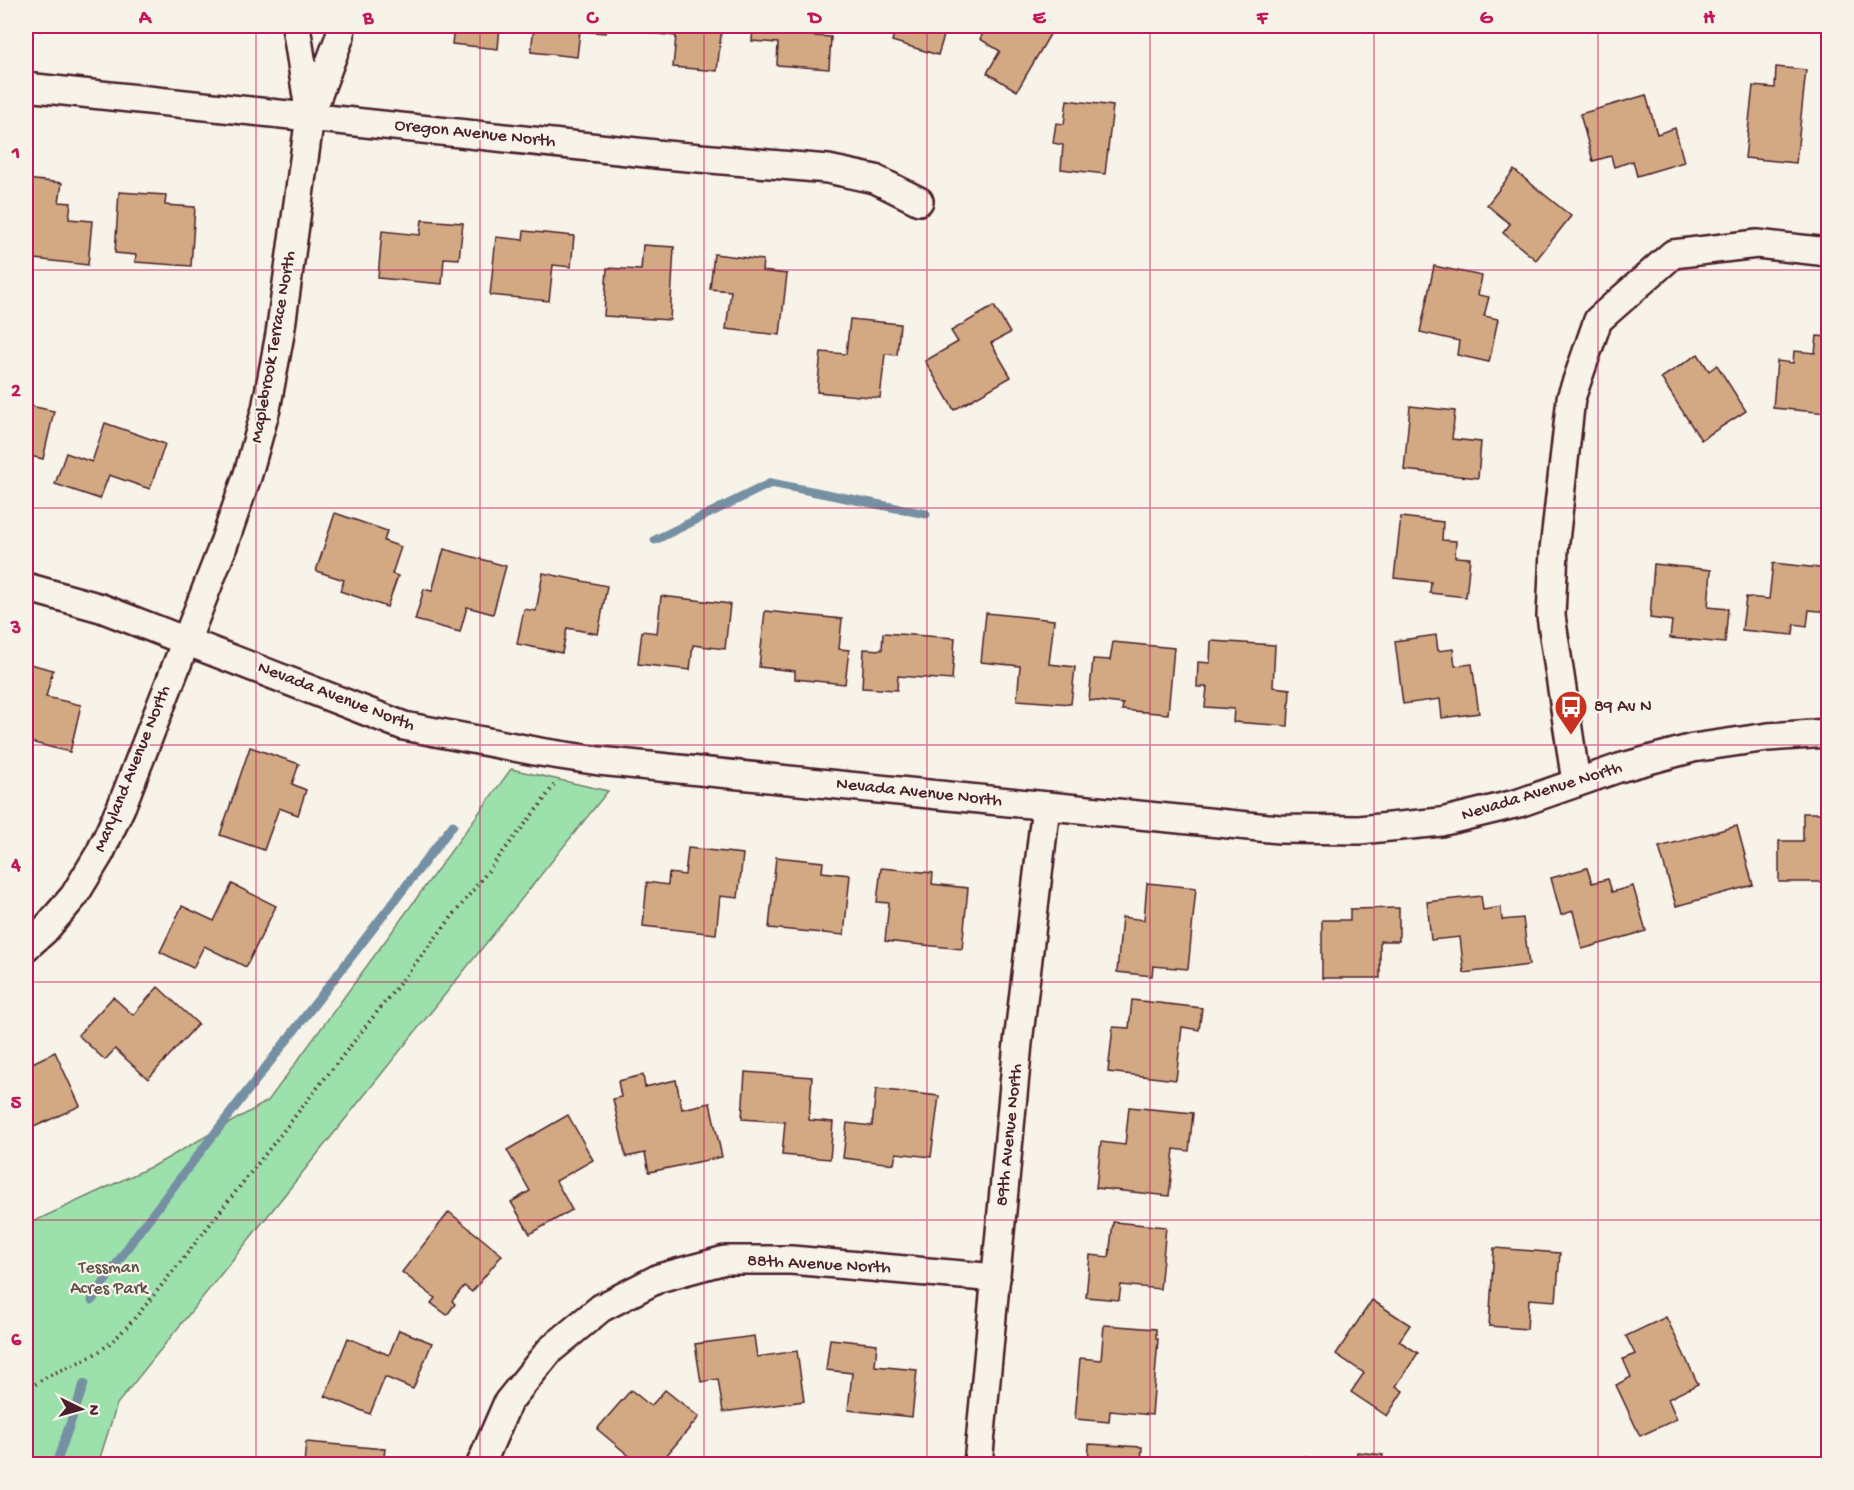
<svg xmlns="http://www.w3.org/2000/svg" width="1854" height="1490" viewBox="0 0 1854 1490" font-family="'Gochi Hand',sans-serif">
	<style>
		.green { fill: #9ce1ac; stroke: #73806c; stroke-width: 1.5 }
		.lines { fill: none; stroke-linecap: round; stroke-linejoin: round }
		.stream { stroke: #7590a2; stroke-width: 9 }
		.building { fill: #d2a983; stroke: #4a1f2b; stroke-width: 1.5 }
		.minor-casing { stroke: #4a1f2b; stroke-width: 32 }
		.path { stroke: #4a1f2b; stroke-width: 4; stroke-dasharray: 1.5 4.5; stroke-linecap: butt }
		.minor { stroke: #f7f3e8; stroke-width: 27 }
		.grid { fill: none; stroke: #c2185b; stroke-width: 1.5; stroke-opacity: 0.55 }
		.labels { text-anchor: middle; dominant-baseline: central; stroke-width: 4.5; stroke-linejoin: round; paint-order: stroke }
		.street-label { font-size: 18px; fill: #4a1f2b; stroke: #f7f3e8 }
		.poi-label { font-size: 18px; fill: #4a1f2b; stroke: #f7f3e8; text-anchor: start }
		.park-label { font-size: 18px; fill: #5e504b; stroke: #f7f3e8 }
		.neatline { fill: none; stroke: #c2185b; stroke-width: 2 }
		.grid-label { font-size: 20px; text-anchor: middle; font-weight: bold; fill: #c2185b }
	</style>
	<rect width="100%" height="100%" fill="#f7f3e8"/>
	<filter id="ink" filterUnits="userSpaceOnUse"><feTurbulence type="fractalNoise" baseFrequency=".0167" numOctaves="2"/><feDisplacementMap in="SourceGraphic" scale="12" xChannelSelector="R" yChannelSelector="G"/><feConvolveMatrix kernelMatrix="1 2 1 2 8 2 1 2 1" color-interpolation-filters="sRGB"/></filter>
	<g filter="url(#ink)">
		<path class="green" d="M511,769L608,791L117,1404L98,1464H26V1225L159,1163L268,1101Z"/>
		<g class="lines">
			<g class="stream">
				<path d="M655,540L771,483L926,514"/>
				<path d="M92,1300L137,1234L453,825"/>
				<path d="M56,1464L84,1384"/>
			</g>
		</g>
		<g class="building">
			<path d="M454,26H500L498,49L452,44Z"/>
			<path d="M534,26H607L606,33L580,31L577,57L531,52Z"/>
			<path d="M651,26H722L717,71L673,67L676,36L650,33Z"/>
			<path d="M753,26H815V36L831,37L829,69L777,65L778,43L752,41Z"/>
			<path d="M896,26H947L938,55L892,41Z"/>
			<path d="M987,26H1043L1052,31L1017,91L987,73L1000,51L980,39Z"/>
			<path d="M1776,67L1806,70L1796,163L1745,158L1753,86L1775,88Z"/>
			<path d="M1646,95L1657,134L1675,128L1684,162L1637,176L1633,161L1614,167L1611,156L1593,161L1580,114Z"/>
			<path d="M1067,100L1113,106L1105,174L1061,169L1063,145L1053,143L1056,123L1064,124Z"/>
			<path d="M1514,170L1571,216L1536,260L1503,233L1510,224L1487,205Z"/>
			<path d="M26,179L62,183L59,202L71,203L69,219L92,221L88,265L26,258Z"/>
			<path d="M119,192L166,195L165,205L195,207L191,266L135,262L136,255L115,253Z"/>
			<path d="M422,220L463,223L459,259L444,258L442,284L378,278L382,231L420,235Z"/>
			<path d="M524,231L574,236L571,267L553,265L549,301L490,295L496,237L523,240Z"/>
			<path d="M643,245L674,247L670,320L604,316L607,268L641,270Z"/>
			<path d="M714,254L763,260L762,271L787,274L780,335L726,329L731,291L710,289Z"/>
			<path d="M1434,266L1482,276L1478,295L1489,297L1484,316L1498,319L1489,362L1457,355L1459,341L1420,332Z"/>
			<path d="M994,306L1010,333L991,343L1011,377L954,410L925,361L958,342L951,331Z"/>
			<path d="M850,319L900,324L897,355L885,354L880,398L817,392L821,352L846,354Z"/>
			<path d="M1817,336L1828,337V413L1773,408L1777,361L1793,363L1794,351L1815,353Z"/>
			<path d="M1698,354L1709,371L1717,365L1746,411L1701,440L1661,378Z"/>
			<path d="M26,405L54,411L43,459L26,455Z"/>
			<path d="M1410,406L1455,411L1452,439L1481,442L1478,478L1404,470Z"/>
			<path d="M105,423L165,444L150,489L109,475L100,499L55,484L66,453L92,462Z"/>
			<path d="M335,513L387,531L384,541L401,547L392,574L398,576L387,607L340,591L344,580L316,571Z"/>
			<path d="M1401,517L1443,522L1442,540L1456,541L1455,557L1470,558L1466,597L1430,593L1431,582L1394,578Z"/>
			<path d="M444,549L506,566L493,614L467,607L460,632L415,620L424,589L432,591Z"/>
			<path d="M1773,563L1828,569V612L1809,610L1807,626L1794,624L1793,635L1742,630L1746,597L1769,599Z"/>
			<path d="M1654,564L1711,570L1708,607L1728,609L1725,643L1670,638L1672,621L1650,618Z"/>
			<path d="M543,573L607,586L598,634L567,628L562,653L517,644L524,609L536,611Z"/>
			<path d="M661,596L730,604L725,649L693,645L690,670L638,664L642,631L657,633Z"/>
			<path d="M765,611L842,619L839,649L849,650L845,684L795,679V671L759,667Z"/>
			<path d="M986,613L1054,620L1049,664L1075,667L1071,704L1017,700L1020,666L981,662Z"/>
			<path d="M883,633L955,638L952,680L898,676L897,690L862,688L864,649L882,650Z"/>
			<path d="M1436,635L1438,651L1453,649L1455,666L1472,664L1479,713L1442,718L1440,699L1403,704L1395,641Z"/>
			<path d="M1211,641L1275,645L1273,687L1290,689L1288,726L1233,722L1234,709L1205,707L1207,687H1197L1198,662L1210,663Z"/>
			<path d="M1113,642L1174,648L1168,714L1122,710L1123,704L1089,700L1093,659L1110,660Z"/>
			<path d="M26,663L53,670L46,697L81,705L70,752L26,741Z"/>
			<path d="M250,747L299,764L292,784L306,790L298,815L279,808L264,850L220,835Z"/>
			<path d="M1803,813H1828V882H1779V841H1803Z"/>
			<path d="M1737,826L1753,885L1676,906L1659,847Z"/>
			<path d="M688,848L743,854L738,898L720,896L716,934L643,926L647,882L668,885L669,873L685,875Z"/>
			<path d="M776,857L823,862L822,872L850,875L844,935L769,928Z"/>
			<path d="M881,868L933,873L932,884L968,888L962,949L885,941L889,903L877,902Z"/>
			<path d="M1587,868L1592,883L1608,879L1612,892L1633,886L1646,931L1582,949L1573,911L1561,915L1551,878Z"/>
			<path d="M1147,883L1196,888L1188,969L1153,966L1152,976L1117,972L1122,917L1144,920Z"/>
			<path d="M232,884L276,906L246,967L204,946L193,968L160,952L182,906L214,921Z"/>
			<path d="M1481,896L1483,910L1501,907L1502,920L1523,918L1529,965L1464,973L1460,937L1431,940L1427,902Z"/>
			<path d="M1399,908V941H1380V978H1322V920H1350V909Z"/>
			<path d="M158,987L198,1024L148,1079L115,1049L105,1060L78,1035L113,997L133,1015Z"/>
			<path d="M1132,1000L1202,1008L1199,1030L1182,1027L1176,1080L1108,1072L1113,1027L1129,1028Z"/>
			<path d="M55,1052L80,1106L34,1127L26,1108V1066Z"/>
			<path d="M745,1072L812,1077L809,1120L833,1122L830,1159L782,1155L785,1122L742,1119Z"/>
			<path d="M643,1075L645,1087L676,1080L682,1109L710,1103L722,1157L649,1172L645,1153L626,1157L613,1099L621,1097L618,1081Z"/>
			<path d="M876,1089L939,1096L931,1157L896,1153L894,1164L843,1158L847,1123L872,1126Z"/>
			<path d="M1129,1107L1193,1113L1189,1151L1174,1149L1169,1196L1096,1188L1101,1142L1125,1145Z"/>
			<path d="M568,1115L593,1160L556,1181L572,1210L530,1234L511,1202L530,1191L507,1150Z"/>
			<path d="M449,1212L502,1255L472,1292L464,1286L452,1301L455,1304L447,1315L431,1303L435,1298L402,1272Z"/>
			<path d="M1113,1222L1166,1227L1160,1289L1121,1285L1119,1300L1086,1297L1090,1255L1109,1257Z"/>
			<path d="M1494,1248L1560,1253L1556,1301L1529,1299L1527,1329L1489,1326Z"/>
			<path d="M1372,1300L1410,1325L1399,1341L1418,1353L1396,1386L1403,1391L1387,1416L1351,1392L1364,1373L1336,1354Z"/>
			<path d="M1666,1317L1698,1384L1668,1399L1677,1419L1640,1436L1616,1385L1631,1377L1623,1359L1635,1354L1626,1336Z"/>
			<path d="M1104,1325L1156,1329V1339H1158L1152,1415L1110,1411L1109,1422L1075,1419L1080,1358L1101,1360Z"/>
			<path d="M399,1330L432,1343L413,1389L385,1377L370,1414L325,1396L348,1338L389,1355Z"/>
			<path d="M754,1336L757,1357L797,1351L804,1401L723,1412L718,1379L701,1382L695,1344Z"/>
			<path d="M830,1339L877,1344L875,1366L917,1370L912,1417L848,1410L852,1373L826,1370Z"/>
			<path d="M631,1390L651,1406L665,1390L699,1417L659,1464H639L597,1429Z"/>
			<path d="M306,1442L385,1449L383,1464H304Z"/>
			<path d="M1089,1444L1142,1447L1141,1464H1088Z"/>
			<path d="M1357,1452L1383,1455L1382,1464H1304L1305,1457L1355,1463Z"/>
		</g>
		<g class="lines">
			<g class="minor-casing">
				<g id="minor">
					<path d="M296,26L310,116L340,36L341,26"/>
					<path d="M26,87L665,155L828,169L875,179L919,201"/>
					<path d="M26,587L101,608L404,726L540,752L599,761L1279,829L1359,830L1441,822L1519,803L1619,768L1693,748L1768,737L1828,733"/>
					<path d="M1576,782L1551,616L1554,550L1571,398L1598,320L1673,254L1757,244L1828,252"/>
					<path d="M26,947L44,931L74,896L100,853L122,805L222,549L248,474L266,409L280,334L310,116"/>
					<path d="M481,1464L508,1402L550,1350L601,1308L659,1278L725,1260H791L996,1278"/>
					<path d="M978,1464L1018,1043L1046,806"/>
				</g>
			</g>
			<path class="path" d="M26,1392C46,1372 75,1367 98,1352C124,1336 154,1294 174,1270L540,805L554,785"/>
			<use href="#minor" class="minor"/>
		</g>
	</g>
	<path class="grid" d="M256,26V1464M480,26V1464M704,26V1464M927,26V1464M1150,26V1464M1374,26V1464M1598,26V1464M26,270H1828M26,508H1828M26,745H1828M26,982H1828M26,1220H1828"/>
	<defs>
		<g id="bus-pin" transform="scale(1.725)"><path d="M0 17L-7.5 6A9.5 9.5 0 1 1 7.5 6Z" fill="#c8321e" stroke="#f7f3e8"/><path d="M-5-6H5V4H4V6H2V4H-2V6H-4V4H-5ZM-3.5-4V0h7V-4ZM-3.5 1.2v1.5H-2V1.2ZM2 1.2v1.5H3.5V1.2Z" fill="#fff"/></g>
	</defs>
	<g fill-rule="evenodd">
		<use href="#bus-pin" x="1571" y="707"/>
	</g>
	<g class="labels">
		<g class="street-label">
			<text transform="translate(475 134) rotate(6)">Oregon Avenue North</text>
			<text transform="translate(274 347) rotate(-80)">Maplebrook Terrace North</text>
			<text transform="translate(336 697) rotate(21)">Nevada Avenue North</text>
			<text transform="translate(133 769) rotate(-68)">Maryland Avenue North</text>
			<text transform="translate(1542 792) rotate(-17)">Nevada Avenue North</text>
			<text transform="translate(919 793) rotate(6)">Nevada Avenue North</text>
			<text transform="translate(1010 1135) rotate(-84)">89th Avenue North</text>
			<text transform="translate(819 1265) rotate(3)">88th Avenue North</text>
		</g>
		<g class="poi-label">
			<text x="1594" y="707">89 Av N</text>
		</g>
		<g class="park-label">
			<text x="109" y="1268">Tessman<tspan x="109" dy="21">Acres Park</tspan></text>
		</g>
	</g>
	<rect width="1854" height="1490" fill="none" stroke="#f7f3e8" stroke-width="66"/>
	<g transform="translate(81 1409) rotate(95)" stroke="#f7f3e8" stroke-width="4.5" paint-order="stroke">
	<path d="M0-4.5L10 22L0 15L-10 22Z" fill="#4a1f2b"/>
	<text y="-9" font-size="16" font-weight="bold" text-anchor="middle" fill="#4a1f2b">N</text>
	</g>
	<rect x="33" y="33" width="1788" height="1424" class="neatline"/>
	<g class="grid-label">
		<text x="145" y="23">A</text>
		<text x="368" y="23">B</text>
		<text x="592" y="23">C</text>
		<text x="815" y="23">D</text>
		<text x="1039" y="23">E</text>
		<text x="1262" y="23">F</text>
		<text x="1486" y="23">G</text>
		<text x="1709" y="23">H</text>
		<text x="16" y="158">1</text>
		<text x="16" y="396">2</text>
		<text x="16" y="633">3</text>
		<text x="16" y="870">4</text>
		<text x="16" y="1108">5</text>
		<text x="16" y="1345">6</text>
	</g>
</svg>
